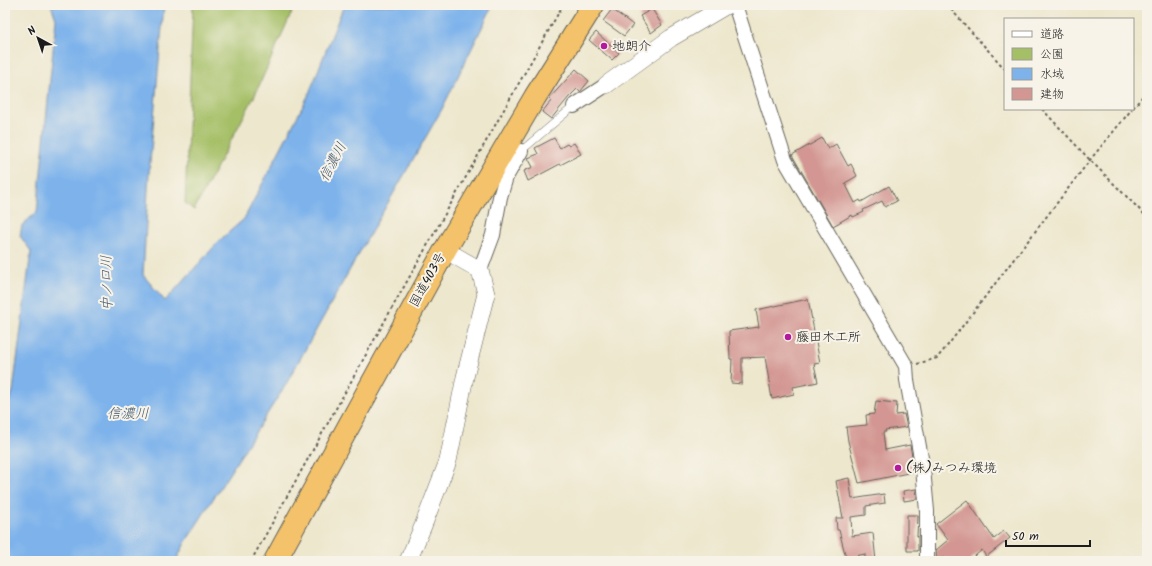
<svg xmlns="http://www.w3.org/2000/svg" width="1152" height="566" viewBox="0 0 1152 566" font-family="Kalam,'Klee One',sans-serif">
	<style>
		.green { fill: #a5bf66; stroke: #606e41 }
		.water { fill: #7db2eb; stroke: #4c6784 }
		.building { fill: #d39692 }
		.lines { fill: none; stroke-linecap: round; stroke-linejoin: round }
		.service-casing { stroke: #65635a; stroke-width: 8 }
		.minor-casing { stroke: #65635a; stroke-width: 16 }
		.tertiary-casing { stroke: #65635a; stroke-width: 18 }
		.trunk-casing { stroke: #65635a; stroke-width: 24 }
		.path { stroke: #65635a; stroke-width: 2; stroke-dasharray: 3 3; stroke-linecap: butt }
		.service { stroke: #fff; stroke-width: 7 }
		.minor { stroke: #fff; stroke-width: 14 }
		.tertiary { stroke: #fff; stroke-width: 17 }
		.trunk { stroke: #f3c26a; stroke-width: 22 }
		.poi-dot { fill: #b5179e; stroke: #f7f3e8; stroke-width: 1.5 }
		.labels { text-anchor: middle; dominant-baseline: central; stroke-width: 4; stroke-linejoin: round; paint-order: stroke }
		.poi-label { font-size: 13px; fill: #1c1c1c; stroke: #f7f3e8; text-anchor: start }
		.street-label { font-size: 13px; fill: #1c1c1c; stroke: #f7f3e8 }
		.water-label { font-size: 14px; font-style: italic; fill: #43586f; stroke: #f7f3e8 }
	</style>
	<rect width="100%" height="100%" fill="#f7f3e8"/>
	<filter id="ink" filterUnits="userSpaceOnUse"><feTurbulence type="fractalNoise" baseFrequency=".025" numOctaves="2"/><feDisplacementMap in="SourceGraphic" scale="8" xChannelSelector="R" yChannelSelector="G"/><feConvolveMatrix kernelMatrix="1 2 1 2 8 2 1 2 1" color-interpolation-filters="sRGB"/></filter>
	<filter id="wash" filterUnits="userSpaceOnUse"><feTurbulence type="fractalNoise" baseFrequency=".012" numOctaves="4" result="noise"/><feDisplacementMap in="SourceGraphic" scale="16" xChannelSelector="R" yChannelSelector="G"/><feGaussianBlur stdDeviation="0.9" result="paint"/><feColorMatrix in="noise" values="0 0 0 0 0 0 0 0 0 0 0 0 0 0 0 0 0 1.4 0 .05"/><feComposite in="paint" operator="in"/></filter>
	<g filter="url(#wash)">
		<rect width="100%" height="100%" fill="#ede7cd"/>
		<path class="green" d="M193,5H295L254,97L194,210L185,203Z"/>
		<path class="water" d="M51,5H164L149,173L143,275L165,301L220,240L244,219L308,96L344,5H493L442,109L358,255L285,386L185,543L176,561H5V412L13,391L31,251L20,236L22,225L37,212L56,19Z"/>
		<g id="blocks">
			<g class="building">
				<path d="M612,9L633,25L624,36L603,21Z"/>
				<path d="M652,9L662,25L651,33L640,16Z"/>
				<path d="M596,32L619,53L612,60L589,40Z"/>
				<path d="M576,69L589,81L580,92L577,89L569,97L551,119L542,112L551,101L549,99Z"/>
				<path d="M554,138L560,148L567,144L569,146L574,143L581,154L560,165V164L528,181L524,171L533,167L528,158L538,154L535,148Z"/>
				<path d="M822,138L828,149L836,144L848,166L851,164L857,176L845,183L855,203L860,200L861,202L889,186L897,201L885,207L882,201L863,210L864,212L853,217L852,215L833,226L792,155Z"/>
				<path d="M808,299L820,363L814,364L818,382L793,387L794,394L772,399L765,357L742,358V384L731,383L732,359H730L729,331L759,327L756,310Z"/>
				<path d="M876,401L897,403L896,415L904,414L907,427L885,430L886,432H883L885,450L910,445L913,462H911L913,472L859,483L848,441L846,427L867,425L866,415L874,414Z"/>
				<path d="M849,478L852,499L884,494L885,503L866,506V515L851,517L852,536L873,533L876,561H865V554L846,558L839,530H837L836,518H843L836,481Z"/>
				<path d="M916,489L917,499L904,501L903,491Z"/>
				<path d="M967,500L994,539L1004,531L1010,538L986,557L982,550L969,561H946L943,557L937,561L936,550L948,540L936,524Z"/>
				<path d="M907,515H918L917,537L918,536V551H907Z"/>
			</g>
		</g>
	</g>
	<g filter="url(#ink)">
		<use href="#blocks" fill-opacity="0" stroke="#65635a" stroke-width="1"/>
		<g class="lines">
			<g class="service-casing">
				<path id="service" d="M521,151L574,106"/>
			</g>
			<g class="minor-casing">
				<g id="minor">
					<path d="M735,5L785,160L906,366L907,380L923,469L927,511V561"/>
					<path d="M574,106L606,85"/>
					<path d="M480,270L493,235L500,197L506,177L521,151"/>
				</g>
			</g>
			<g class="tertiary-casing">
				<g id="tertiary">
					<path d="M606,85L671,38L727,5"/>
					<path d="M408,561L423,526L448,461L465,377L486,294L480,270L445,250"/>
				</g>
			</g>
			<g class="trunk-casing">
				<path id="trunk" d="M275,561L445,250L535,97L593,5"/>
			</g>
			<g class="path">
				<path d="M947,5L1005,69"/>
				<path d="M1133,108L1147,91"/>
				<path d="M1042,109L1090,160L1147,217"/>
				<path d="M917,364L937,358L948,345L1090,160L1132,109"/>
				<path d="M251,561L392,308L563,5"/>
			</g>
			<use href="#service" class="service"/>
			<use href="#minor" class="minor"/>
			<use href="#tertiary" class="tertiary"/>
			<use href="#trunk" class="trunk"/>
		</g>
	</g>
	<g class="poi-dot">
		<circle cx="604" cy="46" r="4"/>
		<circle cx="788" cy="337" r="4"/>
		<circle cx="898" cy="468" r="4"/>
	</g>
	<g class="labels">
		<g class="poi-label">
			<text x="612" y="46">地朗介</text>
			<text x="796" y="337">藤田木工所</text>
			<text x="906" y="468">(株)みつみ環境</text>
		</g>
		<g class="street-label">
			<text transform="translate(428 280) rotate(-61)">国道403号</text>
		</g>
		<g class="water-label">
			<text transform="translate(333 162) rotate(-62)">信濃川</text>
			<text transform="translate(107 283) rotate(-91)">中ノ口川</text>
			<text x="128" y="414">信濃川</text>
		</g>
	</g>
	<rect width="1152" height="566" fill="none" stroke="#f7f3e8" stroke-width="20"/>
	<rect x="1004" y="18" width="130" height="92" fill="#f7f3e8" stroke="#9f9d96"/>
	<rect x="1012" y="31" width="20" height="6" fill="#ffffff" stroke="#9f9d96"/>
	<text x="1040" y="38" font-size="12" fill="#1c1c1c">道路</text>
	<rect x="1012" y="48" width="20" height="12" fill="#a5bf66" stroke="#9f9d96"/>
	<text x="1040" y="58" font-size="12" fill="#1c1c1c">公園</text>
	<rect x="1012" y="68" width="20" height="12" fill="#7db2eb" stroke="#9f9d96"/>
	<text x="1040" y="78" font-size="12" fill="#1c1c1c">水域</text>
	<rect x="1012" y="88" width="20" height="12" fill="#d39692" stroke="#9f9d96"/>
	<text x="1040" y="98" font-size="12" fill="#1c1c1c">建物</text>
	<g transform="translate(38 38) rotate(320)" stroke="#f7f3e8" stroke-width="3" paint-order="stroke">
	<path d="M0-3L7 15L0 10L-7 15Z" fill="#1c1c1c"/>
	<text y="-6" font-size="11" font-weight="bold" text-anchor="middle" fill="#1c1c1c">N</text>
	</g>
	<path d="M1006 540v6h84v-6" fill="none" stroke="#1c1c1c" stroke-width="2"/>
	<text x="1012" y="540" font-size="12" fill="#1c1c1c" stroke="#f7f3e8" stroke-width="3" paint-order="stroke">50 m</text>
</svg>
